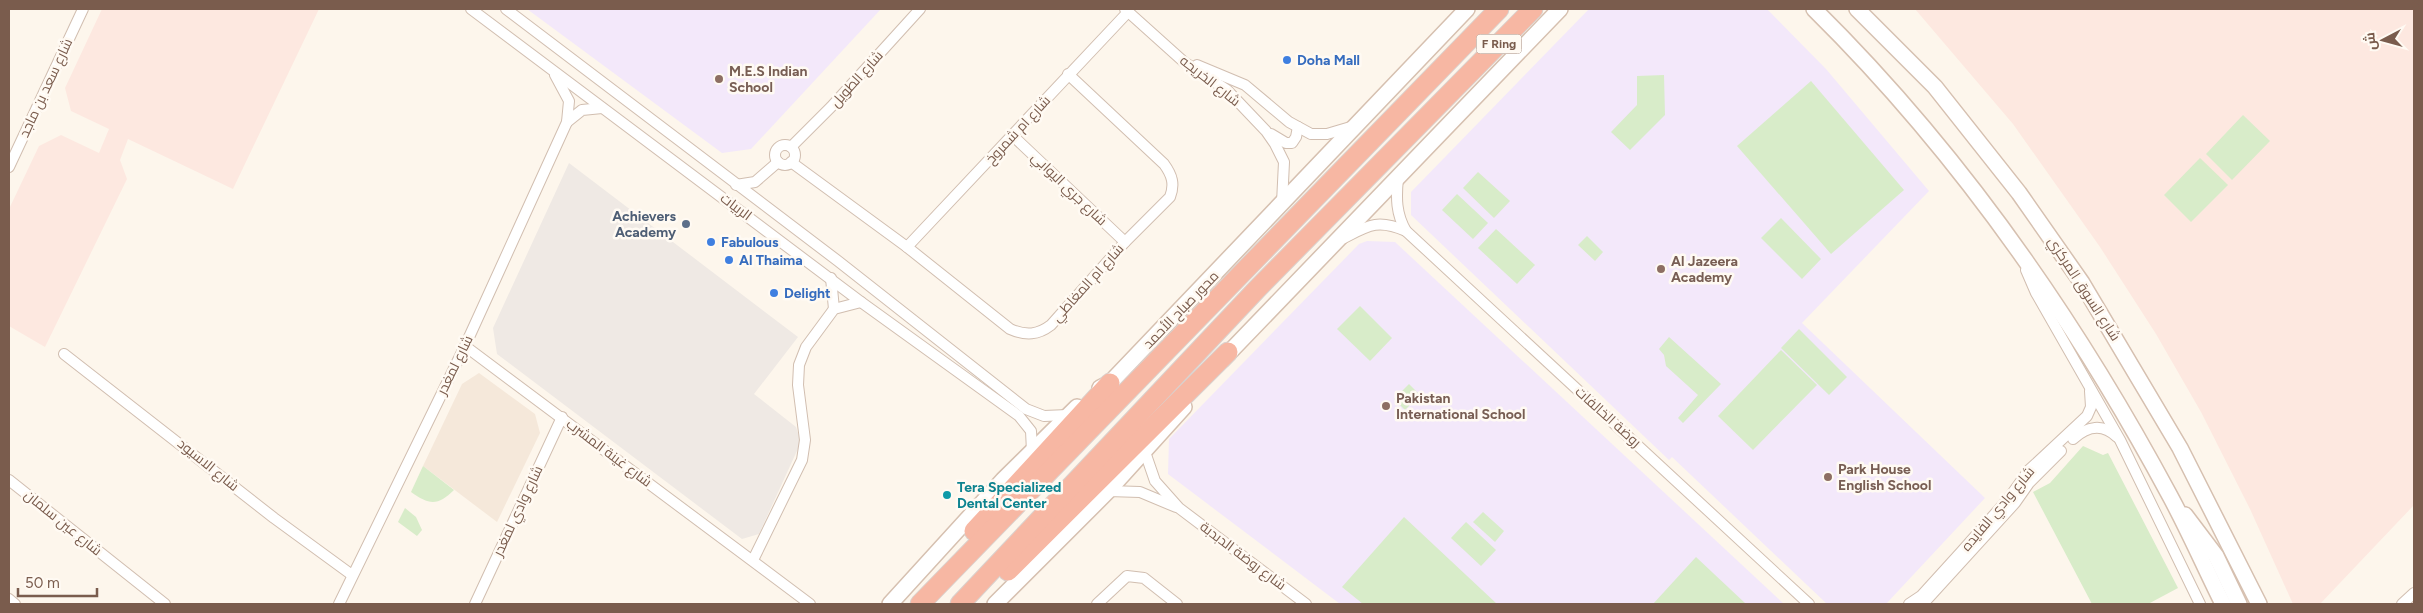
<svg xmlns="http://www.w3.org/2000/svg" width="2423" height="613" viewBox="0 0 2423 613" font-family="Figtree,Cairo,sans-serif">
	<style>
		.residential { fill: #f5e8da }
		.commercial { fill: #fde8e0 }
		.industrial { fill: #efe9e4 }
		.education { fill: #f3e8fa }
		.green { fill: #d8ecc9 }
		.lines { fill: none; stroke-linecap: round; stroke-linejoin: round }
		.street-casing { stroke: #d1beb0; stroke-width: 12 }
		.secondary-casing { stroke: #d6c0b0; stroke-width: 18 }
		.highway-casing { stroke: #dad1cd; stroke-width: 21 }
		.street { stroke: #fff; stroke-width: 10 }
		.secondary { stroke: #fff; stroke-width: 15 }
		.highway { stroke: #f7b7a3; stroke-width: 19 }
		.shop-dot { fill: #3f7fe0; stroke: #fffaf3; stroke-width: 2 }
		.education-dot { fill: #8d6e63; stroke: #fffaf3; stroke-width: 2 }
		.service-dot { fill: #5c6f8a; stroke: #fffaf3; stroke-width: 2 }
		.culture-dot { fill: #0f9aa8; stroke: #fffaf3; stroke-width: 2 }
		.labels { text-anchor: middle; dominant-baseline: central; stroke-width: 5; stroke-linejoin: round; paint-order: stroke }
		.shield { fill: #fffaf3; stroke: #a28b7f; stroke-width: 1 }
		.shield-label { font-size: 12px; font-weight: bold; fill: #7a5c4d }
		.shop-label { font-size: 14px; font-weight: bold; fill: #366cbe; stroke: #fffaf3; text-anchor: start }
		.education-label { font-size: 14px; font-weight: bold; fill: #785e54; stroke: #fffaf3; text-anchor: start }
		.street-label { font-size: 14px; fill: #7a5c4d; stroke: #fffaf3 }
		.service-label { font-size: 14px; font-weight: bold; fill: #4e5e75; stroke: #fffaf3; text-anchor: end }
		.culture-label { font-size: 14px; font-weight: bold; fill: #0d838f; stroke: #fffaf3; text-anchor: start }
	</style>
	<rect width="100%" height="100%" fill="#fdf6ec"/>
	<path class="residential" d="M479,373L535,414L540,433L497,522L423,466L462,384Z"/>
	<g class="commercial">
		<path d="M102,9H319L233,189L128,139L120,160L127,179L45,347L9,326V209L39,146L61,135L99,153L109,129L71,111L65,88Z"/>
		<path d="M1915,9H2414V505L2320,604H2293L2250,509L2201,412L2156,334L2100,247L2013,124Z"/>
	</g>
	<path class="industrial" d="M569,163L798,337L754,394L796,427L801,442L759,534L742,539L497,354L493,328Z"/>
	<g class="education">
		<path d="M527,9H881L751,149L722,153Z"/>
		<path d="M1589,9H1767L1826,69L1929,191L1802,323L1985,498L1886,604H1827L1672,457L1669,460L1411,215V192Z"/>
		<path d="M1367,241L1395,242L1784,604H1340L1168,474L1169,439L1359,244Z"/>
	</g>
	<g class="green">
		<path d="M1664,75L1665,115L1630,150L1611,132L1637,105V76Z"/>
		<path d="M1811,81L1904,190L1831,254L1737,146Z"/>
		<path d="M2243,115L2270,141L2232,180L2206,154Z"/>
		<path d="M2200,158L2228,185L2191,222L2164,195Z"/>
		<path d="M1478,172L1510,201L1494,218L1463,188Z"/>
		<path d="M1457,194L1488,223L1473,239L1442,210Z"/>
		<path d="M1781,218L1821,259L1802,279L1761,238Z"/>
		<path d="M1496,229L1535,265L1517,284L1478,248Z"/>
		<path d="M1587,236L1603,252L1595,261L1578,245Z"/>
		<path d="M1360,306L1392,338L1370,361L1337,329Z"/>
		<path d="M1799,329L1847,377L1829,395L1781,348Z"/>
		<path d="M1669,337L1721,384L1683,423L1678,418L1698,395L1666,366L1664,355L1659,349Z"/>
		<path d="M1781,350L1817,385L1753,450L1718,416Z"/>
		<path d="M1409,384L1420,395L1405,410L1394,399Z"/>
		<path d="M2083,446L2103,455L2108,453L2178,588L2148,604H2092L2033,492L2050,483Z"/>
		<path d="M423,466L454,490C438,506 429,505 411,492Z"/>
		<path d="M405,508L416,517L422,530L417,536L398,522Z"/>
		<path d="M1483,512L1504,531L1495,542L1473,522Z"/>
		<path d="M1404,517L1497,604H1363L1342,587Z"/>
		<path d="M1466,522L1496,550L1481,566L1451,538Z"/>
		<path d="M1696,557L1746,604H1653Z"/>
	</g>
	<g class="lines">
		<g class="street-casing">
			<g id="street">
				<path d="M471,9L861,302L1019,416L1031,431L1032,451"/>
				<path d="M506,9L838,261L1026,409L1044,416L1068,415"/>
				<path d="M1125,9L1184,62L1227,90L1266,131L1275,144L1284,162L1282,203"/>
				<path d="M1197,65L1245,85L1289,122L1311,134H1327L1354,126"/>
				<path d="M567,122L582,110L602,108"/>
				<path d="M1271,134L1286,143H1292L1296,137L1298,127"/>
				<path d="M1013,136L1125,242"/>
				<circle cx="785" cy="155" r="10"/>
				<path d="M791,147L831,107L920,9"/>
				<path d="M791,162L907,247L1010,329C1026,336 1038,335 1051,325L1125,242L1170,197C1175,184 1172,175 1164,164L1068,74"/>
				<path d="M9,167L83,9"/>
				<path d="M1398,178C1396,198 1396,214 1406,231L1809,604"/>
				<path d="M736,185L755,182L778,162"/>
				<path d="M1344,238C1369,225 1378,219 1406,231"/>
				<path d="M907,247L1128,12"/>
				<path d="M2026,270L2036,293L2120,440L2200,604"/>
				<path d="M831,278L834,309"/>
				<path d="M465,346L810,604"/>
				<path d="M64,354L274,518L352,575"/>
				<path d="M2073,439C2087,426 2103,423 2117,437"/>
				<path d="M1145,452L1155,481L1179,508L1306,604"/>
				<path d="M9,480L165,604"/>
				<path d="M1108,491L1140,492L1176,507"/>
				<path d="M753,560L802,460L805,440L798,385L799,365L806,347L834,309L861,302"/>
				<path d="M9,599L15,604"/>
				<path d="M339,604L465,346L567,122L569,101L555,75"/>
				<path d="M475,604L562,417"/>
				<path d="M1097,604L1127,576L1144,578L1177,604"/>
				<path d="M1909,604L1921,596L1961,552L2009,498L2029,470L2087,416L2091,407L2090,391"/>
				<path d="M1923,604L2015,503L2029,483L2061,451"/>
				<path d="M2402,604L2414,593"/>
			</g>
		</g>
		<g class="secondary-casing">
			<g id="secondary">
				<path d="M1814,9C1957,150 2075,319 2170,496C2189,531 2205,568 2223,604"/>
				<path d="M1857,9L1935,87L2019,193L2082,283L2180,448L2259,604"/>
				<path d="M1222,360L1560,9"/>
				<path d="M1100,388L1110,383L1467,9"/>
				<path d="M2185,515L2216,556L2239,604"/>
				<path d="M890,604L1003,480L1077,407"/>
				<path d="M995,604L1108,491L1184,407"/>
			</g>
		</g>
		<g class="highway-casing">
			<g id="highway">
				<path d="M974,531L1110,383"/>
				<path d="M1008,571L1228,352"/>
				<path d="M920,604L1499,9"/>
				<path d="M960,604L1258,288L1533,9"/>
			</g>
		</g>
		<use href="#street" class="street"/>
		<use href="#secondary" class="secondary"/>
		<use href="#highway" class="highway"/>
	</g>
	<g class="shop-dot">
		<circle cx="1287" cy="60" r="5"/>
		<circle cx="711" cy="242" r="5"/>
		<circle cx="729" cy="260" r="5"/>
		<circle cx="774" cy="293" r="5"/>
	</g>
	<g class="education-dot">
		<circle cx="719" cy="79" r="5"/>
		<circle cx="1661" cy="269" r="5"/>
		<circle cx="1386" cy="406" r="5"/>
		<circle cx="1828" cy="477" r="5"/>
	</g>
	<circle class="service-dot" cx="686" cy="224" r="5"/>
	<circle class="culture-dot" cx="947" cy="495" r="5"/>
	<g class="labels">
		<rect class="shield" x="1476.5" y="34.5" width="45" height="19" rx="4"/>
		<g class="shield-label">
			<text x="1499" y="44">F Ring</text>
		</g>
		<g class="shop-label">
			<text x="1297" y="60">Doha Mall</text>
			<text x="721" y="242">Fabulous</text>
			<text x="739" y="260">Al Thaima</text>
			<text x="784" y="293">Delight</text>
		</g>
		<g class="education-label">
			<text x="729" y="71">M.E.S Indian<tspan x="729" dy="16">School</tspan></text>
			<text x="1671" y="261">Al Jazeera<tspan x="1671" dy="16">Academy</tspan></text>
			<text x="1396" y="398">Pakistan<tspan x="1396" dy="16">International School</tspan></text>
			<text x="1838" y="469">Park House<tspan x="1838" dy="16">English School</tspan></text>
		</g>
		<g class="street-label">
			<text transform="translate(857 79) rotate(-48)">شارع الطويل</text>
			<text transform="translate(1210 81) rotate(38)">شارع الخريجه</text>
			<text transform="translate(46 88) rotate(-65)">شارع سعد بن ماجد</text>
			<text transform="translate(1018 130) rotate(-47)">شارع ام شمروخ</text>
			<text transform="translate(1069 189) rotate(44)">شارع جري اليوابي</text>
			<text transform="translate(736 207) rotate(37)">الربيات</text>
			<text transform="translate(1088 283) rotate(-48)">شارع ام المغاطي</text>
			<text transform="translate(2084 289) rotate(57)">شارع السوق المركزي</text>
			<text transform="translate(1181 310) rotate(-46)">محور صباح الأحمد</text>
			<text transform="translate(455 365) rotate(-64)">شارع لمغدر</text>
			<text transform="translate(1608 417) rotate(42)">روضة الخالفات</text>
			<text transform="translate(609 453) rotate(37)">شارع غينة المشرب</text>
			<text transform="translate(208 465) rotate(39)">شارع الاسيود</text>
			<text transform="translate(1998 509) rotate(-50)">شارع وادي الفايده</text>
			<text transform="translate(518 511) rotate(-65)">شارع وادي لمغدر</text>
			<text transform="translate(63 523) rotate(39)">شارع عين سلمان</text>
			<text transform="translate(1243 556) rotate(37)">شارع روضة الدبدبة</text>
		</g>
		<g class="service-label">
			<text x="676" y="216">Achievers<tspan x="676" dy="16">Academy</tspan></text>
		</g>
		<g class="culture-label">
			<text x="957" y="487">Tera Specialized<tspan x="957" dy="16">Dental Center</tspan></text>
		</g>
	</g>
	<rect width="2423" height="613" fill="none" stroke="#7a5c4d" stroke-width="20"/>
	<g transform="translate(2383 40) rotate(264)" stroke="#fffaf3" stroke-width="4" paint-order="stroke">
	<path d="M0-4L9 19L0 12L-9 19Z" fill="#7a5c4d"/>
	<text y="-8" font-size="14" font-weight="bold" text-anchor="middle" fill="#7a5c4d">ش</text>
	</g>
	<path d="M18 588v8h79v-8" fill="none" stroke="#7a5c4d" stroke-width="2.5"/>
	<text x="25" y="588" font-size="15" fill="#7a5c4d" stroke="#fffaf3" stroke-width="4" paint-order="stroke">50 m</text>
</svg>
